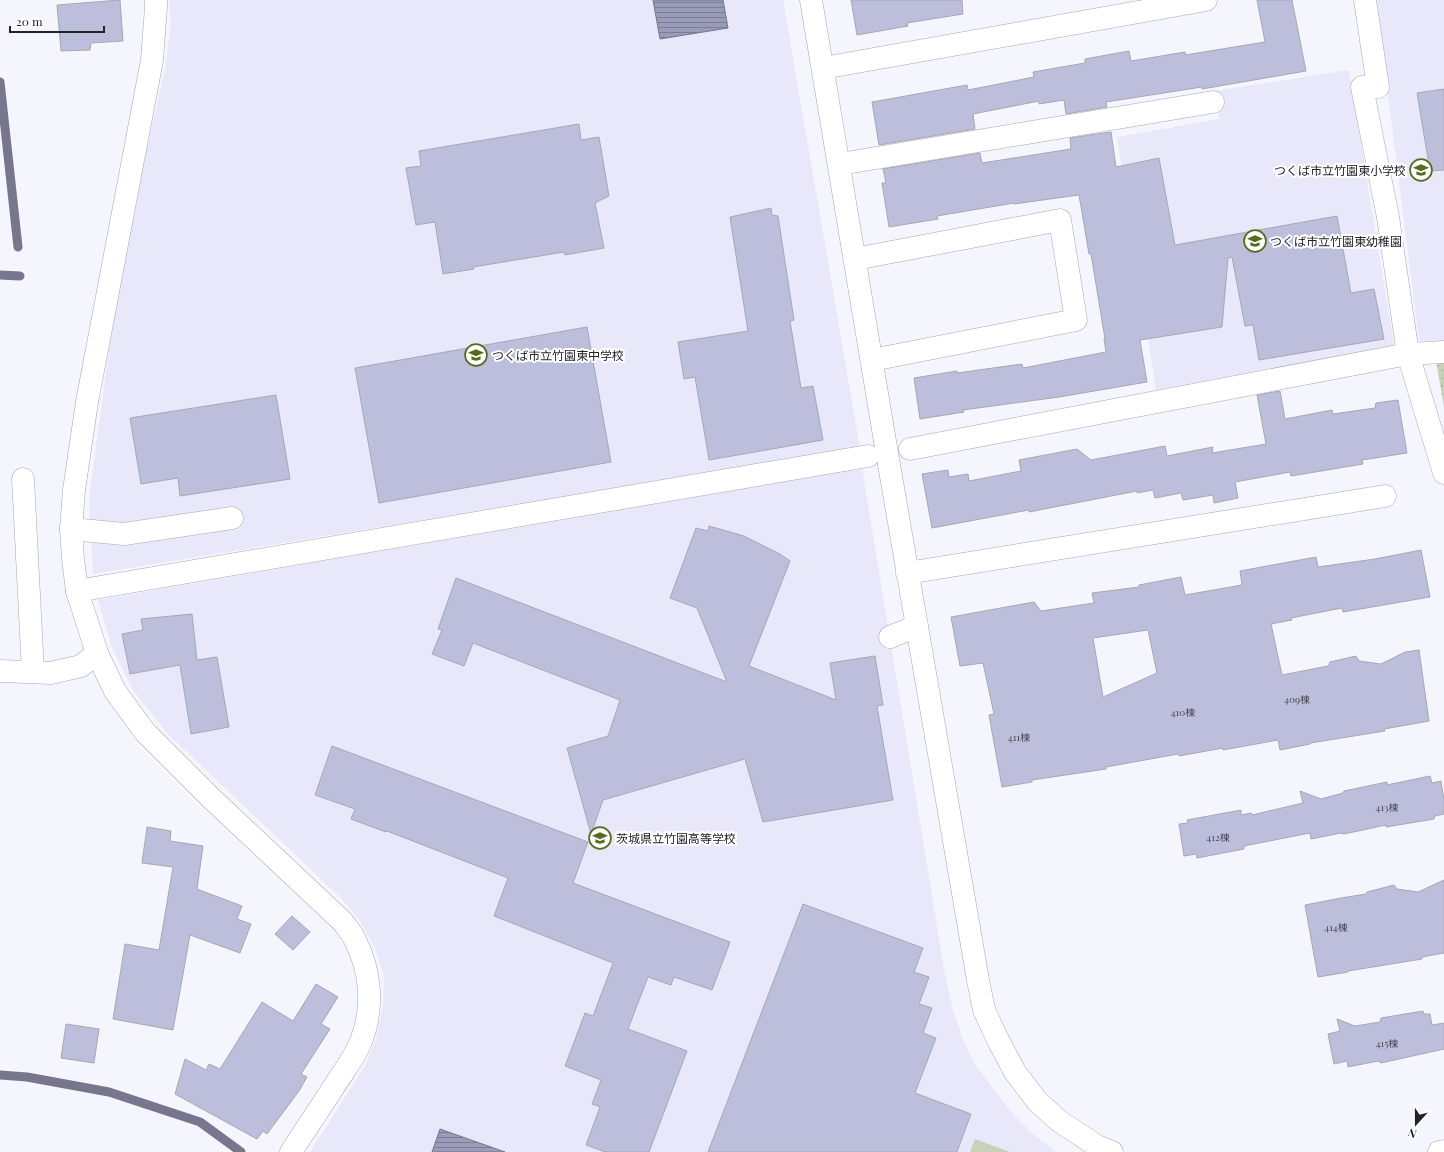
<svg xmlns="http://www.w3.org/2000/svg" width="1444" height="1152" viewBox="0 0 1444 1152" font-family="'Playfair Display','Noto Sans JP',serif">
	<style>
		.built { fill: #e8e8fa }
		.park { fill: url(#park-dots) }
		.garden { fill: #c8d1ba }
		.water { fill: url(#water-rules); stroke: #76768d }
		.lines { fill: none; stroke-linecap: round; stroke-linejoin: round }
		.stream { stroke: #76768d; stroke-width: 9 }
		.building { fill: #bdbddc; stroke: #a7a8b1; fill-rule: evenodd }
		.minor-casing { stroke: #a7a7b1; stroke-width: 23 }
		.minor { stroke: #fff; stroke-width: 22 }
		.labels { text-anchor: middle; dominant-baseline: central; stroke-width: 4; stroke-linejoin: round; paint-order: stroke }
		.number-label { font-size: 10px; fill: #4a4a54 }
		.poi-label { font-size: 12px; fill: #232327; stroke: #fff; text-anchor: start }
	</style>
	<defs>
		<pattern id="park-dots" width="8" height="8" patternUnits="userSpaceOnUse"><rect width="8" height="8" fill="#c8d1ba"/><path d="M2 2h.1M6 6h.1" fill="none" stroke="#acb3a0" stroke-width="1.8" stroke-linecap="round"/></pattern>
		<pattern id="water-rules" width="6" height="5" patternUnits="userSpaceOnUse"><rect width="6" height="5" fill="#9a9ab9"/><path d="M0 2.5h6" fill="none" stroke="#7d7d96"/></pattern>
	</defs>
	<rect width="100%" height="100%" fill="#f5f5fe"/>
	<g class="built">
		<path d="M169,0H783L860,448L93,574L89,498L121,262L165,69L171,24Z"/>
		<path d="M1376,0H1444V342L1419,340Z"/>
		<path d="M1349,70L1394,345L1156,390L1117,137L1219,119L1214,91Z"/>
		<path d="M862,468L945,975L953,1010L962,1037L974,1063L994,1090L1014,1115L1033,1134L1056,1152H310L365,1066L376,1038L383,1007L384,976L375,948L359,920L341,898L168,734L134,692L112,648L98,600Z"/>
	</g>
	<path class="park" d="M1436,361L1444,362V408V407Z"/>
	<path class="garden" d="M975,1139L1010,1152H970Z"/>
	<g class="water">
		<path d="M653,0H723L728,28L660,39Z"/>
		<path d="M440,1129L505,1152H432Z"/>
	</g>
	<g class="lines">
		<g class="stream">
			<path d="M0,82L18,247"/>
			<path d="M0,275L20,276"/>
			<path d="M0,1075L27,1077L109,1092L200,1122L241,1152"/>
		</g>
	</g>
	<g class="building">
		<path d="M120,0L123,41L91,43L90,50L61,51L57,5Z"/>
		<path d="M851,0H962L963,14L907,23L908,26L857,35Z"/>
		<path d="M1257,0H1292L1306,71L1202,89V87L1106,102L1107,107L1066,114L1064,100L1039,104V101L973,114L975,129L879,145L872,102L967,85L968,90L1034,77L1033,72L1085,63V59L1129,51L1131,61L1185,52V55L1265,42Z"/>
		<path d="M1444,89V170L1430,171L1417,93Z"/>
		<path d="M579,124L581,140L599,137L609,196L595,203L604,248L565,255L564,252L473,267L474,269L443,274L435,222L416,225L406,168L421,166L419,151Z"/>
		<path d="M1111,132L1116,167L1159,158L1175,245L1337,216L1351,293L1374,289L1384,339L1259,360L1253,325L1245,326L1232,257L1228,258L1222,327L1140,340L1147,382L1059,397L963,410L964,412L920,419L914,378L957,371V373L1022,364L1023,368L1106,352L1104,339H1105L1091,254H1089L1079,195L1014,204V203L937,216L938,219L889,227L882,183H886L883,169L980,153L982,163L1071,149L1070,138Z"/>
		<path d="M771,208L772,215L778,216L794,320L790,321L801,388L813,386L823,440L709,460L695,377L684,379L678,342L748,331L730,217Z"/>
		<path d="M587,327L611,462L379,503L355,368Z"/>
		<path d="M1280,391L1285,419L1332,410L1333,414L1375,408L1376,403L1398,400L1407,453L1362,460L1363,464L1291,476L1290,472L1235,482L1238,498L1214,503L1213,495L1183,500L1181,493L1155,498L1153,490L1137,493V491L1029,512V510L932,528L922,474L948,470L949,477L968,474L969,481L1021,471L1019,460L1077,449L1091,460L1165,446L1167,456L1213,447L1212,453L1266,444L1257,395Z"/>
		<path d="M276,395L290,479L180,496L178,478L141,484L130,418Z"/>
		<path d="M709,526L744,536L780,554L790,561L749,666L836,700L830,663L875,656L883,705L877,706L893,800L763,822L745,759L603,800L591,834L567,748L608,736L620,700L473,643L464,666L432,654L442,630L438,629L456,578L727,682L697,608L670,598L696,528L708,531Z"/>
		<path d="M1421,550L1430,597L1343,612L1342,608L1291,618L1292,620L1271,624L1282,675L1328,666L1330,662L1356,656L1359,661L1381,664L1405,652L1419,650L1429,721L1384,729L1385,731L1310,743V744L1280,750L1278,740L1223,750V748L1179,756L1178,754L1106,767V769L1032,780V782L1002,787L989,715L994,714L983,663L960,666L951,617L1034,602L1041,611L1094,603L1092,593L1139,587V585L1181,577L1185,595L1242,585L1240,571L1316,557L1318,567L1375,559ZM1148,630L1157,673L1103,697L1093,638Z"/>
		<path d="M192,614L197,660L217,657L229,727L191,734L180,665L130,674L122,634L143,630L141,619Z"/>
		<path d="M332,746L588,842L573,883L730,942L712,990L674,977L671,985L648,977L628,1029L687,1051L649,1152H605L586,1145L600,1107L592,1104L601,1080L565,1066L585,1013L593,1016L613,963L494,916L508,878L387,831L386,832L351,819L355,809L315,795Z"/>
		<path d="M1430,776L1432,783L1441,781L1444,800V814L1435,816L1434,819L1386,827V825L1344,834L1341,833L1311,839L1310,833L1244,846V849L1197,858L1196,854L1184,856L1179,824L1188,823L1187,820L1241,810V815L1251,813L1252,815L1303,803L1300,791L1321,799L1343,793L1344,791L1387,782V785Z"/>
		<path d="M147,827L171,831L170,841L203,846L197,889L242,906L237,919L251,924L240,953L190,935L173,1030L113,1019L125,944L159,950L173,867L142,863Z"/>
		<path d="M1444,880V953L1422,957V959L1348,971V972L1318,977L1305,905L1341,898L1366,894L1367,892L1394,885L1397,889L1418,892Z"/>
		<path d="M803,904L923,948L914,972L929,977L919,1004L932,1008L923,1033L936,1038L915,1093L971,1114L957,1152H708Z"/>
		<path d="M292,916L310,932L293,950L275,934Z"/>
		<path d="M316,984L338,997L321,1024L330,1029L301,1074L307,1077L299,1091L267,1134L263,1131L257,1139L175,1094L185,1059L206,1070L209,1064L220,1069L262,1002L293,1021Z"/>
		<path d="M1423,1011L1424,1014H1430L1432,1025L1444,1023V1049L1381,1063L1378,1061L1348,1067L1347,1061L1334,1064L1328,1034L1340,1031L1337,1019L1355,1026L1380,1022L1381,1018Z"/>
		<path d="M66,1024L99,1029L94,1063L61,1058Z"/>
	</g>
	<g class="lines">
		<g class="minor-casing">
			<g id="minor">
				<path d="M156,0V7L152,60L87,402L74,490L71,529L73,559L77,591L97,653L115,691L145,732L211,798L343,922C347,928 352,933 355,940C371,971 374,1008 361,1041C355,1058 342,1073 333,1088C319,1109 305,1131 291,1152"/>
				<path d="M811,0L887,453L978,980L984,1010L998,1040L1015,1072L1037,1101L1059,1121L1097,1146L1112,1152"/>
				<path d="M1365,0L1378,87H1362L1388,217L1408,354L1444,473"/>
				<path d="M823,68L1206,0"/>
				<path d="M840,164L1213,102"/>
				<path d="M855,259L1060,220L1076,320L872,360"/>
				<path d="M910,449L1408,354L1444,352"/>
				<path d="M23,479L33,672"/>
				<path d="M71,529L124,534L232,518"/>
				<path d="M907,573L1385,496"/>
				<path d="M77,591L868,456"/>
				<path d="M890,637L917,626"/>
				<path d="M0,671L51,673L81,666L97,653"/>
				<path d="M1439,1152L1444,1151"/>
			</g>
		</g>
		<use href="#minor" class="minor"/>
	</g>
	<defs>
		<g id="school-ring" transform="scale(1.15)"><circle r="9.5" fill="#fff" stroke="#556c1d" stroke-width="1.5"/><path d="M0-5L7-2L0 1L-7-2ZM-4 1L0 2.5L4 1V4Q0 6-4 4Z" fill="#556c1d"/></g>
	</defs>
	<g fill-rule="evenodd">
		<use href="#school-ring" x="1421" y="170"/>
		<use href="#school-ring" x="1255" y="241"/>
		<use href="#school-ring" x="476" y="355"/>
		<use href="#school-ring" x="600" y="838"/>
	</g>
	<g class="labels">
		<g class="number-label">
			<text x="1297" y="699">409棟</text>
			<text x="1183" y="712">410棟</text>
			<text x="1019" y="737">411棟</text>
			<text x="1387" y="807">413棟</text>
			<text x="1218" y="837">412棟</text>
			<text x="1336" y="927">414棟</text>
			<text x="1387" y="1043">415棟</text>
		</g>
		<g class="poi-label">
			<text x="1406" y="170" text-anchor="end">つくば市立竹園東小学校</text>
			<text x="1270" y="241">つくば市立竹園東幼稚園</text>
			<text x="492" y="355">つくば市立竹園東中学校</text>
			<text x="616" y="838">茨城県立竹園高等学校</text>
		</g>
	</g>
	<g transform="translate(1416 1124) rotate(201)" stroke="#ffffff" stroke-width="3" paint-order="stroke">
	<path d="M0-3L7 15L0 10L-7 15Z" fill="#232327"/>
	<text y="-6" font-size="11" font-weight="bold" text-anchor="middle" fill="#232327">N</text>
	</g>
	<path d="M10 26v6h94v-6" fill="none" stroke="#232327" stroke-width="2"/>
	<text x="16" y="26" font-size="12" fill="#232327" stroke="#ffffff" stroke-width="3" paint-order="stroke">20 m</text>
</svg>
